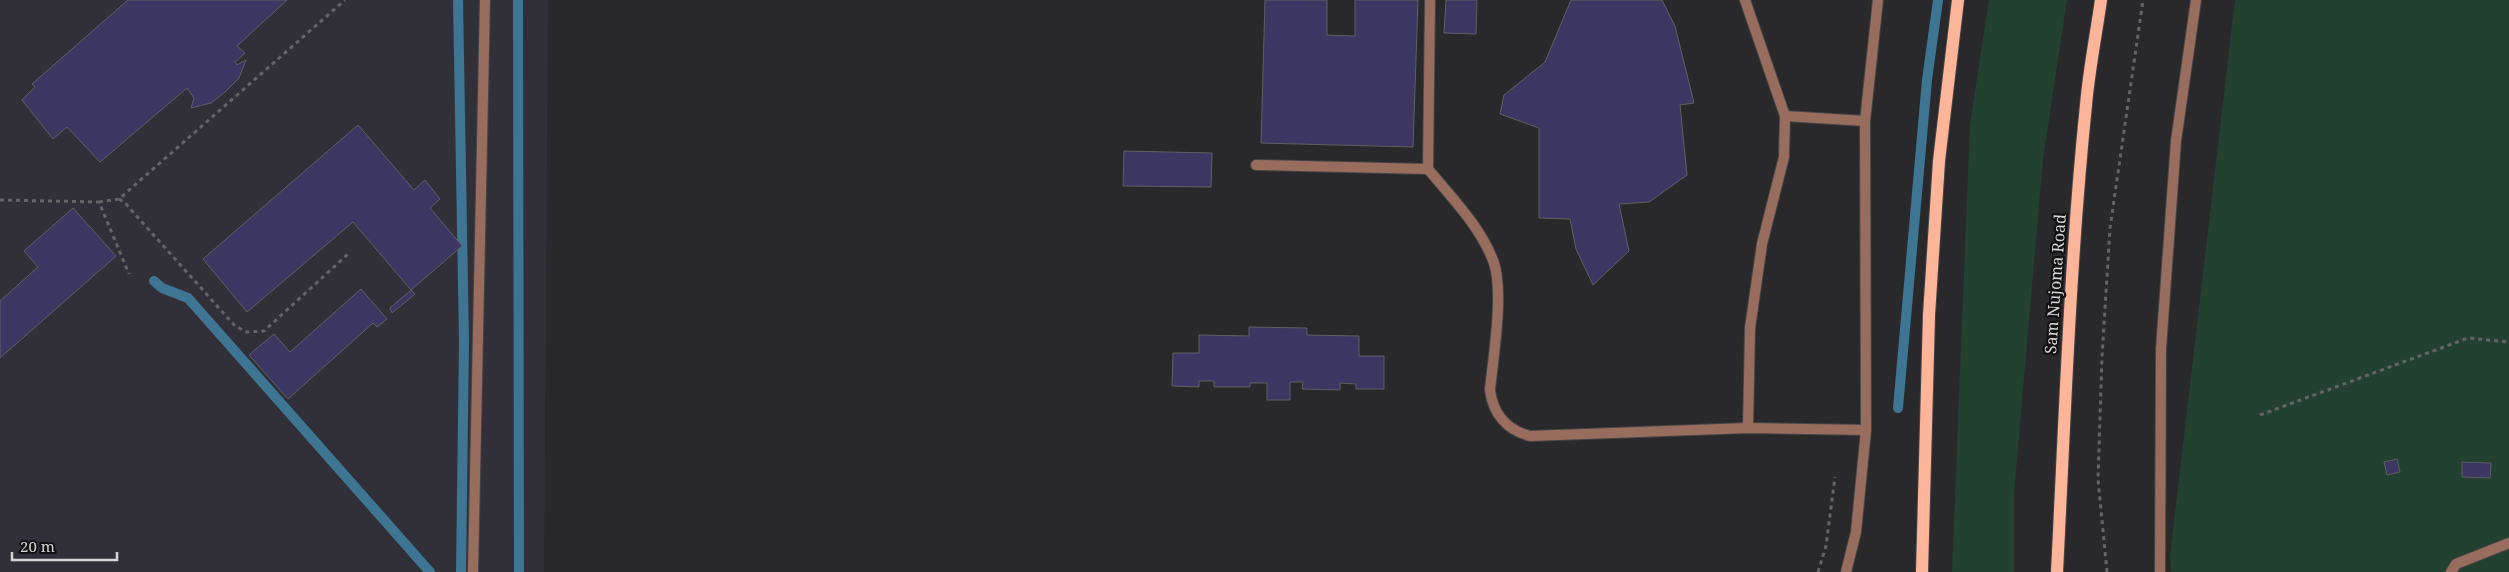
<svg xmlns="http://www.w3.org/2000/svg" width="2509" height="572" viewBox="0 0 2509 572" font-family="'Noto Serif',serif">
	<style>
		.built { fill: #313039 }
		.green { fill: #234131 }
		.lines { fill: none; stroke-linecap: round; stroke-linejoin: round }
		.stream { stroke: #3d7592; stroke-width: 10 }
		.building { fill: #3c3662; stroke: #5f5f62 }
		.service-casing { stroke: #454547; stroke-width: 12 }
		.minor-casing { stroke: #454547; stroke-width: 12 }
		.primary-casing { stroke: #454547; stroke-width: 14 }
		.path { stroke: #646467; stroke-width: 3; stroke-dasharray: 4 4; stroke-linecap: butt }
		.service { stroke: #986d5d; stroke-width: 10 }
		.minor { stroke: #986d5d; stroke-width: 10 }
		.primary { stroke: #fdb59a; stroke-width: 12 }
		.labels { text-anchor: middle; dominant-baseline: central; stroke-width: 4.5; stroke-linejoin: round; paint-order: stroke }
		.street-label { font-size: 16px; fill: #d5d5d7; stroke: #121213 }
	</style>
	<rect width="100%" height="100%" fill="#29292c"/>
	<path class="built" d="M0,0H548L544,572H0Z"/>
	<g class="green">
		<path d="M1989,0H2067L2043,159L2014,493V572H1952L1970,124Z"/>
		<path d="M2235,0H2509V572H2171L2170,556Z"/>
	</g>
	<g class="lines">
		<g class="stream">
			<path d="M458,0L464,342L461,572"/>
			<path d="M518,0L519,572"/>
			<path d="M154,281L162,288L188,298L430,572"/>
			<path d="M1898,408L1927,80L1938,0"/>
		</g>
	</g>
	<g class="building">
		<path d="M128,0H287L237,46L245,53L235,62L237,65L246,60L239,78L225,92L211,103L191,108L194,98L187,88L100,162L67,127L53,139L22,100L35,87L32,84Z"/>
		<path d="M1265,0H1327V35L1355,36V0H1418L1413,147L1261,143Z"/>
		<path d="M1446,0H1477L1476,34L1444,33Z"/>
		<path d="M1571,0H1662L1675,26L1694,103L1680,105L1687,175L1649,202L1619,204L1629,251L1593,285L1576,249L1570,219L1539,218V128L1500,114L1504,95L1545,62Z"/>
		<path d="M358,125L414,190L425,180L440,199L430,208L462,246L411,290L353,222L247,312L203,259Z"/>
		<path d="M1124,151L1212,153L1211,187L1123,186Z"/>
		<path d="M73,208L116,256L0,358V301L38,267L24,251Z"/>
		<path d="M361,289L387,319L377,327L373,323L288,399L249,355L274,334L290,352Z"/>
		<path d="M411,290L415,294L392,313L390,308Z"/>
		<path d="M1249,327L1307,328V335L1359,336V356H1384V389H1356V384L1340,383V390L1302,389L1303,382H1290V400H1267V383H1250V387H1214V381H1199V387L1172,386L1173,353H1199V335L1249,336Z"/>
		<path d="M2397,459L2400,472L2387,475L2384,462Z"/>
		<path d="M2462,462L2491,463L2490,478L2462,477Z"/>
	</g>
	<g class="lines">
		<g class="service-casing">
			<g id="service">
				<path d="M1745,0L1785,116L1784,157L1762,244L1750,328L1748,428"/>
				<path d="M1785,116L1865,121"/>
				<path d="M1256,165L1428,169C1452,198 1481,227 1494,263C1504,294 1493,358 1490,390C1493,414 1507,430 1530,436L1748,428L1866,430"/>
				<path d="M1428,169L1430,0"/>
				<path d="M2451,572L2456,564L2509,543"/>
			</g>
		</g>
		<g class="minor-casing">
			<g id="minor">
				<path d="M473,572L485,0"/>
				<path d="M1846,572L1856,532L1866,430L1865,121L1878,0"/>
				<path d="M2160,572L2161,349L2176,141L2196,0"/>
			</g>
		</g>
		<g class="primary-casing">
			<g id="primary">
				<path d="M1922,572L1929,315L1939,161L1958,0"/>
				<path d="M2057,572C2065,416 2070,260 2086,105C2089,70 2096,35 2101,0"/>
			</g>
		</g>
		<g class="path">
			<path d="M119,199L125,203L235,326L247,332L264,331L348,254"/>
			<path d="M0,200L99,202L129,274"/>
			<path d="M99,202L119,199L345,0"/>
			<path d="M2260,415L2468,338L2509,342"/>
			<path d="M1818,572L1826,546L1835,477"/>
			<path d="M2107,572L2098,479L2102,357L2110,228L2143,0"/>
		</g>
		<use href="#service" class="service"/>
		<use href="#minor" class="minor"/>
		<use href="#primary" class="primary"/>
	</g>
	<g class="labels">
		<g class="street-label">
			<text transform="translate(2055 284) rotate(-86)">Sam Nujoma Road</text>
		</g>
	</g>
	<path d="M12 552v8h105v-8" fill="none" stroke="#d5d5d7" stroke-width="2.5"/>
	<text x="20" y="552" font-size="15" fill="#d5d5d7" stroke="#121213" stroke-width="4" paint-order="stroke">20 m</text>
</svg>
